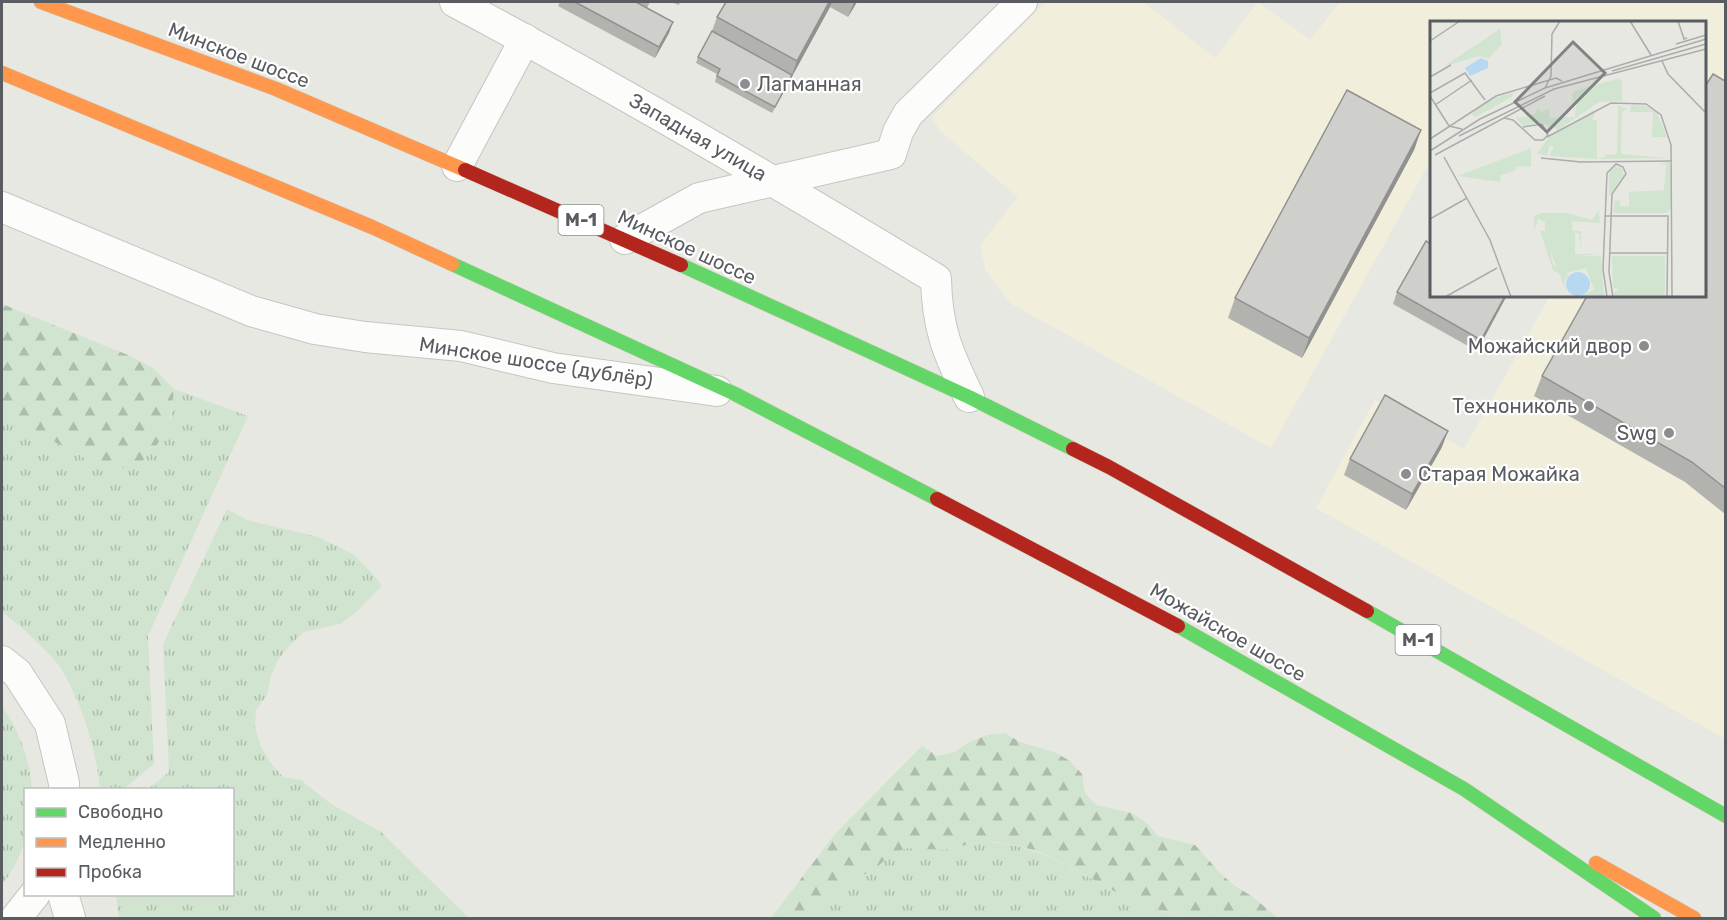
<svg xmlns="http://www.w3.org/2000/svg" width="1727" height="920" viewBox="0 0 1727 920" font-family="Rubik,sans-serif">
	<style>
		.commercial { fill: #f2eedc }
		.grass { fill: url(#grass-tufts) }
		.forest { fill: url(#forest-firs) }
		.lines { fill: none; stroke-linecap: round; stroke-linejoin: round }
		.street-casing { stroke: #c5c5c5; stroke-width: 32 }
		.fast-casing { stroke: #cec8b3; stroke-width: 15 }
		.slow-casing { stroke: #cec8b3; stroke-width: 15 }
		.jam-casing { stroke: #cec8b3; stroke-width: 15 }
		.street { stroke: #fcfcfb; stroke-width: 30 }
		.fast { stroke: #63d668; stroke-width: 14 }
		.slow { stroke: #ff974d; stroke-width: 14 }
		.jam { stroke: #b3261e; stroke-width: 14 }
		.wall { fill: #b2b2af }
		.shaded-wall { fill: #91918f }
		.building { fill: #cfcfcc; stroke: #91918f; stroke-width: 1.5 }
		.poi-dot { fill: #8b8d8e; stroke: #fff; stroke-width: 2 }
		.labels { text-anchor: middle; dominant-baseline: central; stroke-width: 4.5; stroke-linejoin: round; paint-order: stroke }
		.shield { fill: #fff; stroke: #8b8d90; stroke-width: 1.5 }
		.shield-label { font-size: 18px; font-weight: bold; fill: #595c60 }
		.street-label { font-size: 20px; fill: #595c60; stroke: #fff }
		.poi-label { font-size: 20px; fill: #595c60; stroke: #fff; text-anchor: end }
		.inset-road { fill: none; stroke: #abacab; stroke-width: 1.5 }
		.view { fill: #818385; fill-opacity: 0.15; stroke: #818385; stroke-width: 3 }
		.inset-edge { fill: none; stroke: #595c60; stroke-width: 3 }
	</style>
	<defs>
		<pattern id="grass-tufts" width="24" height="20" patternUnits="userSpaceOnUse" patternTransform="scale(1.5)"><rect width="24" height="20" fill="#d1e4cf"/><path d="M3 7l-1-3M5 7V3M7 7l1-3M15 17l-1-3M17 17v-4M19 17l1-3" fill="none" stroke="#adbcab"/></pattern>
		<pattern id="forest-firs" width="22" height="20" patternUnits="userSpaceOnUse" patternTransform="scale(1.5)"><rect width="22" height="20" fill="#d1e4cf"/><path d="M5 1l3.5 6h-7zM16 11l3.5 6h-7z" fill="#adbcab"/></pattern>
	</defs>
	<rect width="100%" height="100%" fill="#e8e8e3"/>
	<path class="commercial" d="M1046,2H1143L1215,58L1258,2L1310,40L1340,2H1725V739L1316,508L1375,400L1464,449L1550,296H1704V22H1432L1431,160L1271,448L1010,303L986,271L980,245L1018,197L940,131L932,117Z"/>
	<g class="grass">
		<path d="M174,389L248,416L148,636L154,764L124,789H100C96,749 83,706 62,670C54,656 15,621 2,612V409L32,430L106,469L171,419Z"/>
		<path d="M227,509L247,520L319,537L354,555L370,571L382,586L355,613L340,624L304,632L290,645L278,660L271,676L267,695L256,710L255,728L261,747L270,762L283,777L301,780L331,804L381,832L469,918H119L116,895L232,894V790L148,789L169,772L163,644Z"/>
		<path d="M2,706C20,732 29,758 32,789L26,790C26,832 29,849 2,885Z"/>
		<path d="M979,842C1038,841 1082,876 1133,901C1151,910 1171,913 1190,918H808L829,894L876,868L889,856L906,848L943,850Z"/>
	</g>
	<g class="forest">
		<path d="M2,304L128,355L153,368L174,389C170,430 165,439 136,467L106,469L32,430L2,409Z"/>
		<path d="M1005,733L1020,742L1054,752L1070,761L1082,774L1085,793L1096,805L1132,813L1147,823L1158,836L1195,845L1221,874L1235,886L1253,897L1278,918H1190L1152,908L1134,902L1069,866L1035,850L998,842H979L943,850L906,848L889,856L876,868L829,894L808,918H771L835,834L922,746L937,756L955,752L969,742L987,735Z"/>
	</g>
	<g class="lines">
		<g class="street-casing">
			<g id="street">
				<path d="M455,2C619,89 778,183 936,279C937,329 948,353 969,397"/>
				<path d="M457,166L525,39"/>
				<path d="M2,207L251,311L315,329L365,337L461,346L553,368L717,391"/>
				<path d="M625,239L699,198L891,154L898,132L908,114L1022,2"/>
				<path d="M2,661L17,673L50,724L64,783V790"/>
				<path d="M63,894L70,918"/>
				<path d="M16,918L35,894"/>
			</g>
		</g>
		<g class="fast-casing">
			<g id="fast">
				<path d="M452,264L735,394L937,499"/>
				<path d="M681,265L969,397L1073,449"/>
				<path d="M1367,611L1726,816"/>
				<path d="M1178,626L1464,789L1654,918"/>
			</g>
		</g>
		<g class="slow-casing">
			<g id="slow">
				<path d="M41,2L276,89L465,170"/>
				<path d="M2,73L372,227L452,264"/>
				<path d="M1596,863L1694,918"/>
			</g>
		</g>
		<g class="jam-casing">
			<g id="jam">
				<path d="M465,170L681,265"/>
				<path d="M1073,449L1109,467L1367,611"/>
				<path d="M937,499L1178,626"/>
			</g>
		</g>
		<use href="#street" class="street"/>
		<use href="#fast" class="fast"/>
		<use href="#slow" class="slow"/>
		<use href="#jam" class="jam"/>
	</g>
	<g class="wall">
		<path d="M560,2H650L647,8L669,33L655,58L558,6Z"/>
		<path d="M671,2H680L679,5Z"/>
		<path d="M726,2H857L848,17L830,7L772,113L715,82L717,74L696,63L698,57L712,31L717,17Z"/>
		<path d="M1725,81V514L1685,482L1534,396L1542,376Z"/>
		<path d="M1421,130L1414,150L1302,358L1228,318L1235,298Z"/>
		<path d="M1397,292L1505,299L1477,351L1393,304Z"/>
		<path d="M1442,447L1406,510L1344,475L1350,459Z"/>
	</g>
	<g class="shaded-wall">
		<path d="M829,2H832L830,7L772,113L775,107L792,75L797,61Z"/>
		<path d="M854,2H857L848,17Z"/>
		<path d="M673,22L669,33L655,58L659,47Z"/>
		<path d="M1421,130L1414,150L1302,358L1309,338Z"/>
		<path d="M1505,296H1507L1505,299L1477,351L1481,340Z"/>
		<path d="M1448,431L1442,447L1406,510L1412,494Z"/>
	</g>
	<g class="building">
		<path d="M575,2H636L673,22L659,47Z"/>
		<path d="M726,2H829L797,61L717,17Z"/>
		<path d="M712,31L792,75L775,107L717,76L720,69L698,57Z"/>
		<path d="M1713,74L1725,81V488L1692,462L1542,376L1587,296H1704V88Z"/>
		<path d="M1347,90L1421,130L1309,338L1235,298Z"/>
		<path d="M1426,241L1431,244V296H1505L1481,340L1397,292Z"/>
		<path d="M1385,395L1448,431L1412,494L1350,459Z"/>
	</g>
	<g class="poi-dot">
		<circle cx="745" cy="84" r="6"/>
		<circle cx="1644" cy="346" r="6"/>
		<circle cx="1589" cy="406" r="6"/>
		<circle cx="1669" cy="433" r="6"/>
		<circle cx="1406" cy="474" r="6"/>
	</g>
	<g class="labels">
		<g class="shield">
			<rect x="558.5" y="205" width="45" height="30" rx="4.5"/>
			<rect x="1395.5" y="625" width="45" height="30" rx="4.5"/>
		</g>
		<g class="shield-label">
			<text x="581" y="220">М-1</text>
			<text x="1418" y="640">М-1</text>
		</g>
		<g class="street-label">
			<text transform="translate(239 55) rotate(21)">Минское шоссе</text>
			<text transform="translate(698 137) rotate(30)">Западная улица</text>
			<text transform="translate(687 247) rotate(25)">Минское шоссе</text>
			<text transform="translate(536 362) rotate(9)">Минское шоссе (дублёр)</text>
			<text transform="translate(1228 632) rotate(30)">Можайское шоссе</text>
		</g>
		<g class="poi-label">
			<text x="757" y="84" text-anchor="start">Лагманная</text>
			<text x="1632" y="346">Можайский двор</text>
			<text x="1577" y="406">Технониколь</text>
			<text x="1657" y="433">Swg</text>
			<text x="1418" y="474" text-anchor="start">Старая Можайка</text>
		</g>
	</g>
	<g transform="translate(1430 21)">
		<rect width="276" height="276" fill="#e8e8e3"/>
		<path d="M192,59V80L169,81L128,109L111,101L93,105L86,97L87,94L89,97L105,93L108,86L110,91L119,87L120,97L145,96L148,74ZM188,84L197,88L192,91L191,133L240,137L169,138L175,136L174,130L176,134L187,133ZM201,84L216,85L227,92L237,116H222L223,91H200ZM167,88L162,99H167V138L119,135L124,125L120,124L117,135L107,132L120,115ZM240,141L241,187L236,192H183L185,179L190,180V185H199V171L234,169L236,144L230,142ZM184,145L192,147L194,155L179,175V150ZM116,194L141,200L143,210H151V228L149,212H145V233H171L145,235H171L174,276H151L164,268L156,247L133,253L128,251L117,220ZM182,235H235V276H185L184,271L190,269L183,266Z" fill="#d1e4cf"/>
		<path d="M70,8L72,23L59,37L48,35L13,46ZM190,57L189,62L148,74L144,82L146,95H138H145L142,74L144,70ZM84,71L82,76L46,96L41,94L56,80ZM101,127V146L87,145L85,150L71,154L70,161L28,155ZM169,189L170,202L134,200L116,194L122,241L129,251L139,253L134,261L136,272L130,254L123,249L110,210H115V201L108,198L104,210V195L111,192H137L162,199Z" fill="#d1e4cf"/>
		<path d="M51,37L58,40V47L40,55L35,47ZM136 263a12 12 0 1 1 24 0a12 12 0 1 1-24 0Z" fill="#b8d8f2"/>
		<path class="inset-road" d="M200,0L221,34M248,0L254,18L257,17M0,20L30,0M246,23L276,14M232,40L238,53L276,92M182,50L276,23M0,56L21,44M115,67L121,55L122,13L130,0M0,72L35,52L55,79M0,75L19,105L32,108M5,84L42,59M74,97L83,99L105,119H113L118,114L112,103L93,106M29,115L124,68L276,28M117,116L181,82L216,83L231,94L241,124L242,276M0,118L66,75L126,57L132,60M0,130L50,98L115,67L276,18M5,134L115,75M14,136L60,219L81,276M111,137L151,141L242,140M175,195H238L237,276M0,198L37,177M179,232H238M15,276L67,247M177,276L173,248L177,152L186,143L193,146L196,153L182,173L179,251L183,276"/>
		<path class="view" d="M143,21L175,52L117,111L85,81Z"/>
		<rect width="276" height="276" class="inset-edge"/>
	</g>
	<rect width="1727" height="920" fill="none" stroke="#595c60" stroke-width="6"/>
	<rect x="24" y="788" width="210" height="108" fill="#ffffff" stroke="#bdbebf" stroke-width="1.5"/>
	<rect x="36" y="808" width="30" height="9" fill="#63d668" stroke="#bdbebf" stroke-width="1.5"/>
	<text x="78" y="818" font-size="18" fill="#595c60">Свободно</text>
	<rect x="36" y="838" width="30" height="9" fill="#ff974d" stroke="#bdbebf" stroke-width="1.5"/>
	<text x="78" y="848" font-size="18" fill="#595c60">Медленно</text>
	<rect x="36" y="868" width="30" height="9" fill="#b3261e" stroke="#bdbebf" stroke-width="1.5"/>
	<text x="78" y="878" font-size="18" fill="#595c60">Пробка</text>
</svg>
